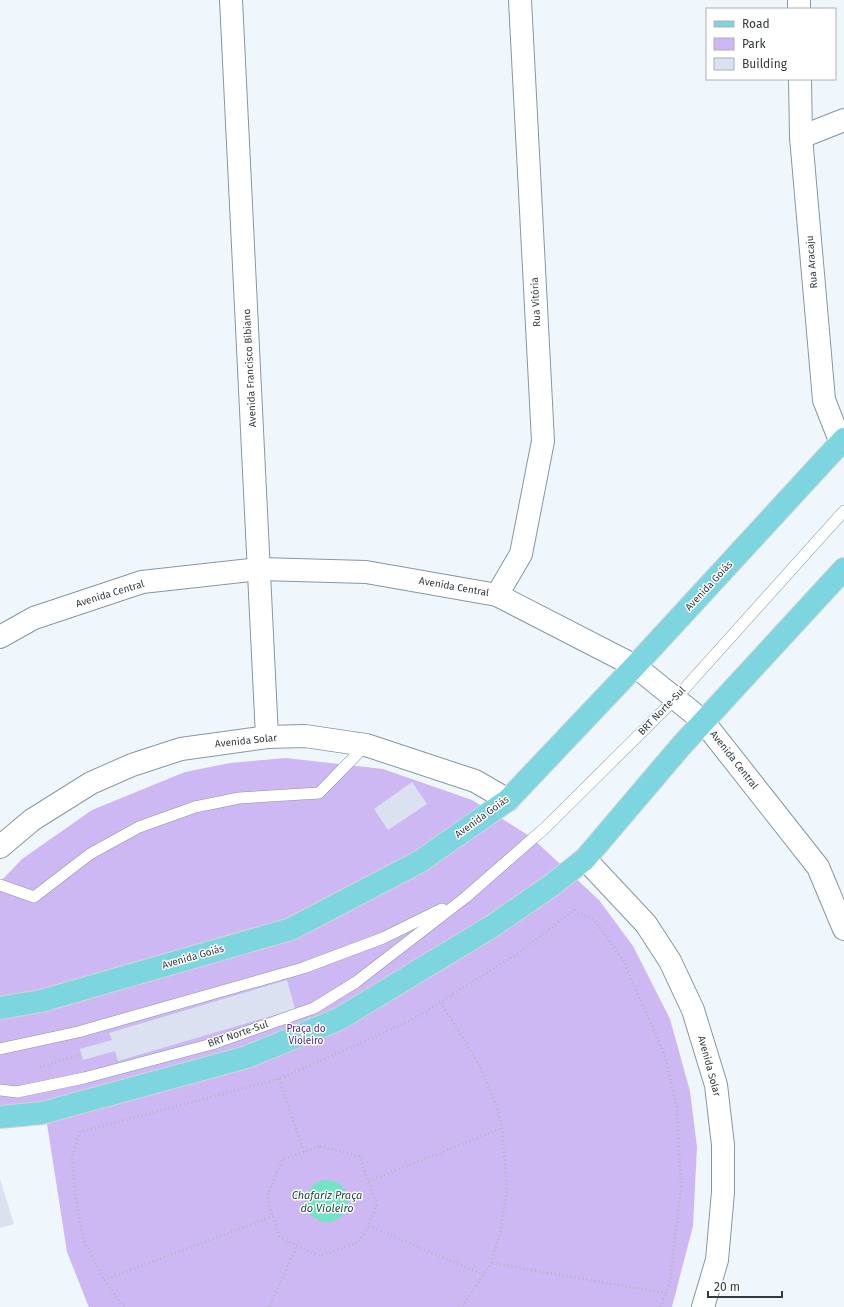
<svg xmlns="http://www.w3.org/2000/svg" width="844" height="1307" viewBox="0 0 844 1307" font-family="'Fira Sans',sans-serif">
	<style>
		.green { fill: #cdb8f4 }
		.water { fill: #72e4c5 }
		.building { fill: #dbe1f1 }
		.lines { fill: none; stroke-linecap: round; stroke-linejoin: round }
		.service-casing { stroke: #8697a3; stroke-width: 12 }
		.minor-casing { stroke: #8697a3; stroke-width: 24 }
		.tertiary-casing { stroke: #8697a3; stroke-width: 24 }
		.primary-casing { stroke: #d2d4d5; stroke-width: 24 }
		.path { stroke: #afb7bb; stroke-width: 2.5; stroke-dasharray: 1 3; stroke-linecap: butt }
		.service { stroke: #fff; stroke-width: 11 }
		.minor { stroke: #fff; stroke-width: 22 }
		.tertiary { stroke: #fff; stroke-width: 22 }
		.primary { stroke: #7dd6df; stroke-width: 22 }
		.labels { text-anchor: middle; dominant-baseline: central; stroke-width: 3; stroke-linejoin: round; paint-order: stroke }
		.street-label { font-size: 10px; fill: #323a3e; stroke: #fff }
		.park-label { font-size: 10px; fill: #4a1f78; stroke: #fff }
		.water-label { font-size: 11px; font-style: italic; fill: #1d4e41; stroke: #fff }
	</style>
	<rect width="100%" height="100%" fill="#f0f7fc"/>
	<path class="green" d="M286,758L383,769L472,800L531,837L599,900L633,946L670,1019L690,1091L697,1147L693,1226L672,1307H89L88,1305L67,1252L47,1124L0,1128V882L22,859L92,810L185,772L230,763Z"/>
	<circle class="water" cx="327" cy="1201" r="21"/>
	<g class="building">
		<path d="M412,782L427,804L388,830L374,809Z"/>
		<path d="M287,980L295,1009L118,1061L115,1051L83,1060L80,1049L112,1040L109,1033Z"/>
		<path d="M0,1179L14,1224L0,1228Z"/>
	</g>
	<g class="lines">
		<g class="service-casing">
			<g id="service">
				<path d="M0,885L34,897L90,854L139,827L195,807L239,798L319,793L366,745"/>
				<path d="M0,1049L78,1032L303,968L383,938L442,909"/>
				<path d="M0,1090L17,1092L84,1078L212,1044L314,1008L356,982L466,897L546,827L676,698L844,511"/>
			</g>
		</g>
		<g class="minor-casing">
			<g id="minor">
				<path d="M231,0L267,737"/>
				<path d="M799,0V9"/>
				<path d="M800,79L801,137L824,400L841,443"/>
				<path d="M801,137L844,120"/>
				<path d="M497,595L521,554L543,441L520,0"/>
				<path d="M0,847L32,820L91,783L132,765L181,749L267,737L305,736L366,745L475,781L508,800"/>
				<path d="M585,859L646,924L670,961L693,1010L716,1085L723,1145V1192L717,1260L703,1307"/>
			</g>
		</g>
		<g class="tertiary-casing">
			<path id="tertiary" d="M0,637L34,618L142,582L260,569L366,572L497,595L635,666L703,721L818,867L844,929"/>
		</g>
		<g class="primary-casing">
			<g id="primary">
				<path d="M0,1008L41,1001L291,929L419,862L508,800L635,666L844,439"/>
				<path d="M0,1117L42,1113L247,1057L339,1019L491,927L552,885L585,859L681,746L844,569"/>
			</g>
		</g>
		<g class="path">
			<path d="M441,1003L480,1066L498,1110L502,1128L507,1189L500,1233L491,1263L462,1307"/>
			<path d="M40,1067L82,1054"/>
			<path d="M279,1079L304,1152"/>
			<path d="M320,1146L359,1156L377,1204L369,1226L359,1242L320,1256L297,1246L279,1236L267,1197L282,1160Z"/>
			<path d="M369,1181L502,1128"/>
			<path d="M369,1226L484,1275"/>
			<path d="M104,1280L273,1216"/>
			<path d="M124,1307L104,1280L84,1240L75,1196L72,1158L80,1132L279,1079L412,1020L520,952L574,910L595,921L623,960L665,1056L677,1109L681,1188L670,1281L666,1293L491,1263"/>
			<path d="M269,1307L297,1246"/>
			<path d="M660,1307L666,1293"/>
		</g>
		<use href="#service" class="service"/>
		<use href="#minor" class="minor"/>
		<use href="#tertiary" class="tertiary"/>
		<use href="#primary" class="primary"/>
	</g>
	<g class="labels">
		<g class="street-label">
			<text transform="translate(812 262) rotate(-95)">Rua Aracaju</text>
			<text transform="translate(536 302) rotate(-93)">Rua Vitória</text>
			<text transform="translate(250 368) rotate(-93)">Avenida Francisco Bibiano</text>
			<text transform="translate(709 586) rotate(-47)">Avenida Goiás</text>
			<text transform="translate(454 587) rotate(10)">Avenida Central</text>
			<text transform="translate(110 594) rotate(-17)">Avenida Central</text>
			<text transform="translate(662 711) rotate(-46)">BRT Norte-Sul</text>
			<text transform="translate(246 741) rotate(-6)">Avenida Solar</text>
			<text transform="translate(734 760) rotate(52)">Avenida Central</text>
			<text transform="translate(482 817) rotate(-36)">Avenida Goiás</text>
			<text transform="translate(193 957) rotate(-16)">Avenida Goiás</text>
			<text transform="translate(238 1034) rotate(-19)">BRT Norte-Sul</text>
			<text transform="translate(709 1066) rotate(75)">Avenida Solar</text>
		</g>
		<g class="park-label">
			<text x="306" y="1029">Praça do<tspan x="306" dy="12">Violeiro</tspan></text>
		</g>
		<g class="water-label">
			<text x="327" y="1195">Chafariz Praça<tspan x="327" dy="13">do Violeiro</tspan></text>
		</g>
	</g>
	<rect x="706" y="8" width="130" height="72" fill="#ffffff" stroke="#adb0b2"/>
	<rect x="714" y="21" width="20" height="6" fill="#7dd6df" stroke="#adb0b2"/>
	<text x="742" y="28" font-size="12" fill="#323a3e">Road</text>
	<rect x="714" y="38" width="20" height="12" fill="#cdb8f4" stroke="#adb0b2"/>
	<text x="742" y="48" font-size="12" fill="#323a3e">Park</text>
	<rect x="714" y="58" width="20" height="12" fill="#dbe1f1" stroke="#adb0b2"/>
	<text x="742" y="68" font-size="12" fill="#323a3e">Building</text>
	<path d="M708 1291v6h74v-6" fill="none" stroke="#323a3e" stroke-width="2"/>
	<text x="714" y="1291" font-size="12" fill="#323a3e" stroke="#ffffff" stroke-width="3" paint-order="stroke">20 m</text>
</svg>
